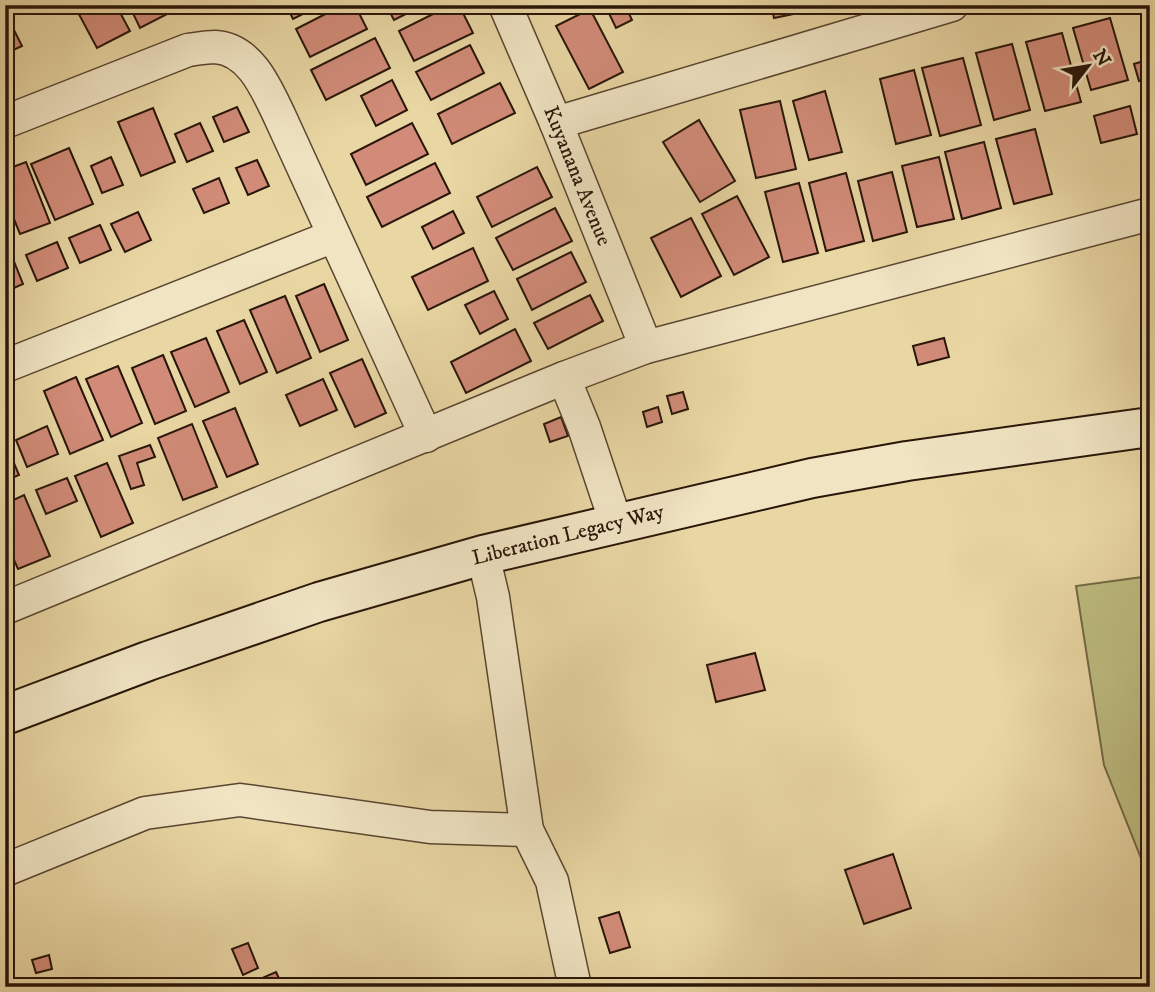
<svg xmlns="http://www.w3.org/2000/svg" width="1155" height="992" viewBox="0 0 1155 992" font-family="'IM FELL DW Pica',serif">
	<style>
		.green { fill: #bdbc80; stroke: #736944; stroke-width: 2 }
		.building { fill: #d18b78; stroke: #291609; stroke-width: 2 }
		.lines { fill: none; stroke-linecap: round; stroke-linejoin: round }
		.minor-casing { stroke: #594630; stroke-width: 35 }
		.secondary-casing { stroke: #291609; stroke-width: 42 }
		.minor { stroke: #f0e4c3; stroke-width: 32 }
		.secondary { stroke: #f0e4c3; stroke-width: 38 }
		.labels { text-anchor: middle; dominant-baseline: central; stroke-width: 5; stroke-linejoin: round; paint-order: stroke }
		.street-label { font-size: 21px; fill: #291609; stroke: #f0e4c3 }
	</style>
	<rect width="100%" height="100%" fill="#e8d6a3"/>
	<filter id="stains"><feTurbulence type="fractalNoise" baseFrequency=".00286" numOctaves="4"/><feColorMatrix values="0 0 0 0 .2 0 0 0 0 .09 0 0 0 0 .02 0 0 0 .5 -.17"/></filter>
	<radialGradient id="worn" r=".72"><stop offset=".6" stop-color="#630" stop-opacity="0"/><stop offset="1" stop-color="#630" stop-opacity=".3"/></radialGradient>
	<path class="green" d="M1150,576V881L1104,765L1076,586Z"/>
	<g class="building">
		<path d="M74,5H116L130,31L97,48Z"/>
		<path d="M129,5H167L171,12L140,28Z"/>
		<path d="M286,5H321L293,19Z"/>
		<path d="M343,5H355L367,29L310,57L296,29Z"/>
		<path d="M386,5H419L420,7L394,20Z"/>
		<path d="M451,5H459L473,33L414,61L399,31Z"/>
		<path d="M605,5H625L632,20L616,28Z"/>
		<path d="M771,5H812L813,10L774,18Z"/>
		<path d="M590,9L623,72L589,89L556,26Z"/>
		<path d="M1110,18L1128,80L1091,90L1073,28Z"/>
		<path d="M12,26L22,46L7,53L5,29Z"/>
		<path d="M1062,33L1081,102L1045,111L1026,42Z"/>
		<path d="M375,38L390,68L326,100L311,70Z"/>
		<path d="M1012,44L1030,110L994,120L976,53Z"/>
		<path d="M470,45L484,73L431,100L416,72Z"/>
		<path d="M963,58L981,125L940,136L922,68Z"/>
		<path d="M1150,59V78L1139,81L1134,64Z"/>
		<path d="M914,70L931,135L896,144L880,79Z"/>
		<path d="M392,80L407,110L376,126L361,96Z"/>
		<path d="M500,83L515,113L452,144L438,114Z"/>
		<path d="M825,91L842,152L809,160L793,101Z"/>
		<path d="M780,101L796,169L756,178L740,110Z"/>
		<path d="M1130,106L1137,134L1101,143L1094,116Z"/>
		<path d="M237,107L249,132L224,142L213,117Z"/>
		<path d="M153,108L175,162L141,176L118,122Z"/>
		<path d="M699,120L735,181L700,202L663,142Z"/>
		<path d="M200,123L213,151L187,162L175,134Z"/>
		<path d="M412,123L428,154L366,185L351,154Z"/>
		<path d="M1035,129L1052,194L1014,204L996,139Z"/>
		<path d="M984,142L1001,208L962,219L945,152Z"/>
		<path d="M69,148L93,204L55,220L31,164Z"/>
		<path d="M111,157L123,185L102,193L91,166Z"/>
		<path d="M939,157L954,219L917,227L902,166Z"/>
		<path d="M257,160L269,186L248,195L236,168Z"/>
		<path d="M26,162L50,223L20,234L5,197V170Z"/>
		<path d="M435,163L450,193L382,227L367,197Z"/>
		<path d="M537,167L552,197L492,227L477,197Z"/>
		<path d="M892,172L907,232L873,241L858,181Z"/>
		<path d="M846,173L864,241L826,251L809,183Z"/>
		<path d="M219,178L229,203L204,213L193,189Z"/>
		<path d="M799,183L818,253L783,262L765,192Z"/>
		<path d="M737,196L769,257L734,275L702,214Z"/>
		<path d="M555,208L572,241L513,270L496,238Z"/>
		<path d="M453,211L464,233L433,249L422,227Z"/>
		<path d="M138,212L151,240L125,252L111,224Z"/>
		<path d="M691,218L721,276L681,297L651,238Z"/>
		<path d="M100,225L111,250L80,263L69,238Z"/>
		<path d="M57,242L68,268L37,281L26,255Z"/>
		<path d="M473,248L488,281L428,310L412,277Z"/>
		<path d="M571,252L586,282L532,310L517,279Z"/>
		<path d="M11,254L23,284L5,292V257Z"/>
		<path d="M324,284L348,340L320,352L296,296Z"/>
		<path d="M494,291L508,319L480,334L465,305Z"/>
		<path d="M590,295L603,321L548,349L534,323Z"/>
		<path d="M285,296L311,358L277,373L250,310Z"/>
		<path d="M244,320L267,372L240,384L217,331Z"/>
		<path d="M515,329L531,361L466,393L451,362Z"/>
		<path d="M206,338L229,392L195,407L171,352Z"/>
		<path d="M944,338L949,357L918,365L913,346Z"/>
		<path d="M163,355L186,411L155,424L132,368Z"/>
		<path d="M362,359L386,413L355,427L330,373Z"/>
		<path d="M118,366L142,423L111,437L86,379Z"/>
		<path d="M76,377L103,440L70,454L44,391Z"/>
		<path d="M323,379L337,410L300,426L286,395Z"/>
		<path d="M683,392L688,409L672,414L667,396Z"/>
		<path d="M658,407L662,422L647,427L643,412Z"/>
		<path d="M235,408L258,464L227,477L203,421Z"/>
		<path d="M561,417L568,436L550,442L544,424Z"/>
		<path d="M192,424L217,487L183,500L158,438Z"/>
		<path d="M47,426L58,454L27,467L16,440Z"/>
		<path d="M5,442L19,475L5,481Z"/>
		<path d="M150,445L155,457L137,463L144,485L131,489L119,456Z"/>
		<path d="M107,463L133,523L101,537L75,476Z"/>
		<path d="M67,478L77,501L46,514L36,490Z"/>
		<path d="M24,495L50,556L18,569L5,540V504Z"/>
		<path d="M755,653L765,690L716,702L707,665Z"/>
		<path d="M893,854L911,908L864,924L845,870Z"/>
		<path d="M619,912L630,947L610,953L599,918Z"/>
		<path d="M248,943L258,968L243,975L232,949Z"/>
		<path d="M49,955L52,969L36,973L32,960Z"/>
		<path d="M276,972L283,987H247L246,985Z"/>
	</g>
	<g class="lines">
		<g class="minor-casing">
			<g id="minor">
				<path d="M505,5L556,123L646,347"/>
				<path d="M5,122L188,50C196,49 206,47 215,47C251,49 267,90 280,117L426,436"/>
				<path d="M556,123L952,5"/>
				<path d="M5,366L334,236"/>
				<path d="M564,378L584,427L616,523"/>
				<path d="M483,555L493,597L527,830L552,881L575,987"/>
				<path d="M5,608L564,378L646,347L1150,214"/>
				<path d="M5,870L145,813L240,800L430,827L527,830"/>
			</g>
		</g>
		<g class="secondary-casing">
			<path id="secondary" d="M5,715L148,661L319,602L483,555L812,478L907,461L1150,427"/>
		</g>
		<use href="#minor" class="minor"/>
		<use href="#secondary" class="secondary"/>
	</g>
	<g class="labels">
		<g class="street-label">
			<text transform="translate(577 176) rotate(68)">Kuyanana Avenue</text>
			<text transform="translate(568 535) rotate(-14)">Liberation Legacy Way</text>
		</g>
	</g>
	<rect width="1155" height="992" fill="none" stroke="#e8d6a3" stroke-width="28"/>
	<rect x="7" y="7" width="1141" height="978" fill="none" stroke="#291609" stroke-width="3.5"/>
	<rect x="14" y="14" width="1127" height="964" fill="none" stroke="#291609" stroke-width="2"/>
	<g transform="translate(1088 66) rotate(59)" stroke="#f0e4c3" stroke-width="5" paint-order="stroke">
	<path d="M0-5L12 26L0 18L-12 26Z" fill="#291609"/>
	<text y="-10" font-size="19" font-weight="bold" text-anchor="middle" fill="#291609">N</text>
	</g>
	<rect width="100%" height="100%" filter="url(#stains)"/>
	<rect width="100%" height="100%" fill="url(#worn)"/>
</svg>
